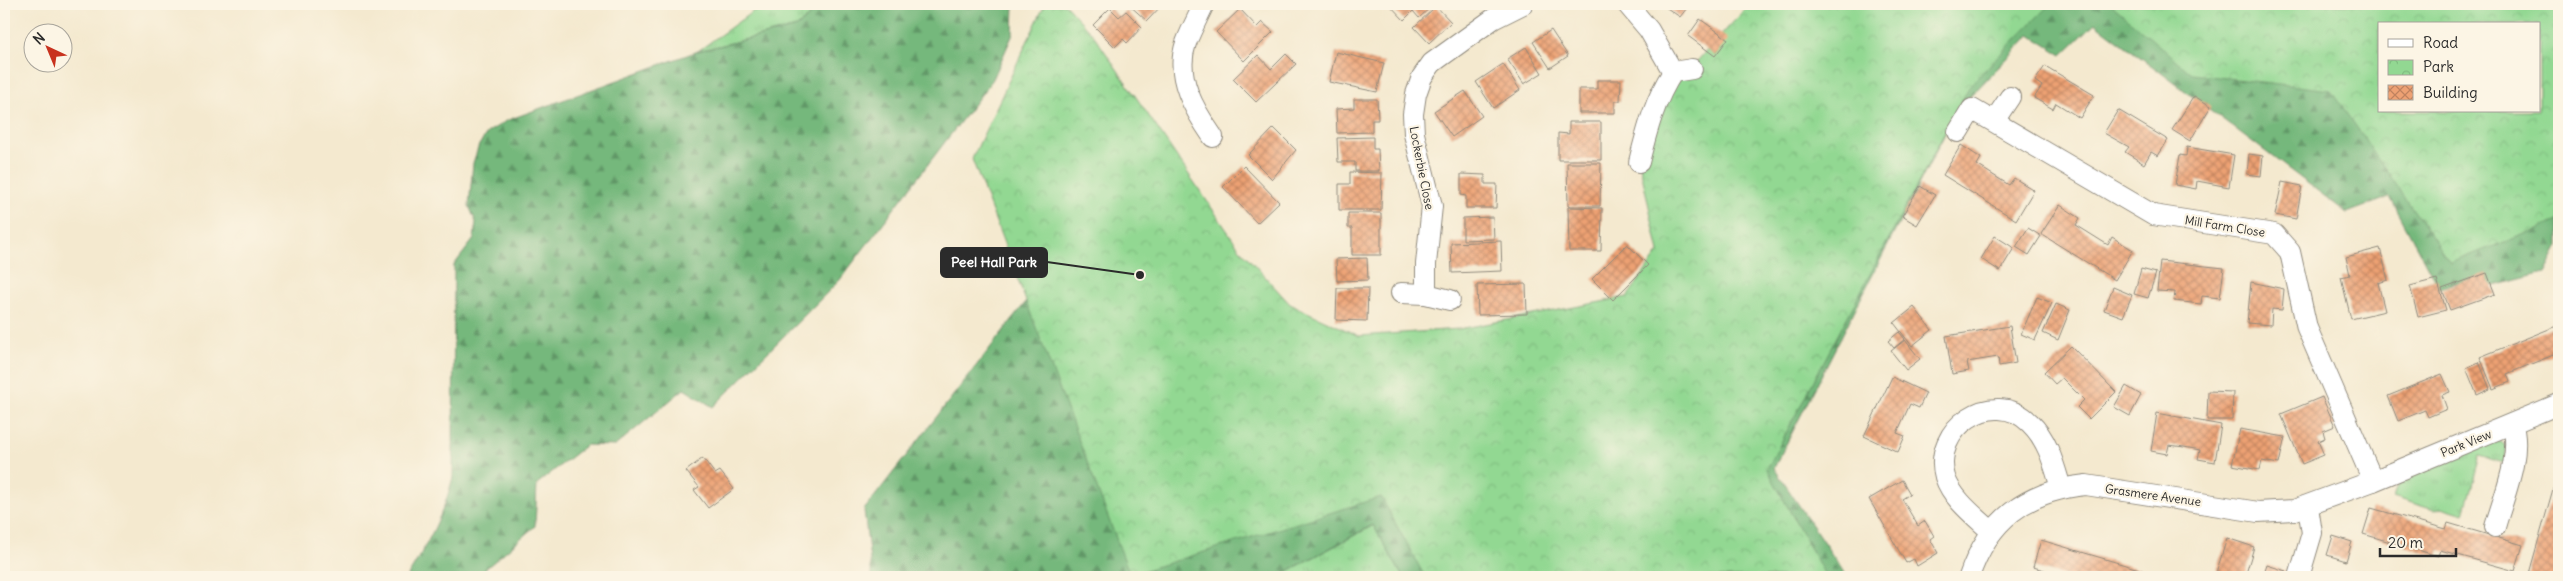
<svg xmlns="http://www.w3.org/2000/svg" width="2563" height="581" viewBox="0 0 2563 581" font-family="Delius,sans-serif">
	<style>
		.grass { fill: url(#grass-tufts); stroke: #5e825e }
		.forest { fill: url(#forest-firs); stroke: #507254 }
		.park { fill: url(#park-crowns); stroke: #5e825e; fill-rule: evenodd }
		.building { fill: url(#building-cross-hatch) }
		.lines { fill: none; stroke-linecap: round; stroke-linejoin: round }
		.street-casing { stroke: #908a7d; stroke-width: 22 }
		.street { stroke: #fff; stroke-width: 20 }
		.labels { text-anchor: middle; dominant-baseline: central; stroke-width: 4.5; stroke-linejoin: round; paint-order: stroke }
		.street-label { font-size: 12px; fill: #2b2b2b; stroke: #fcf5e5 }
		.leader { fill: none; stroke: #2b2b2b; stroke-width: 2 }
		.callout-dot { fill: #2b2b2b; stroke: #fcf5e5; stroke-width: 2 }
		.callout { fill: #2b2b2b; stroke: #2b2b2b; stroke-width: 2 }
		.callout-label { font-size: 14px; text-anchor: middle; font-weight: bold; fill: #fff }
	</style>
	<defs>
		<pattern id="grass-tufts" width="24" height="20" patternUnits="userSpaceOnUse" patternTransform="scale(1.25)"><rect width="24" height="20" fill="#92d892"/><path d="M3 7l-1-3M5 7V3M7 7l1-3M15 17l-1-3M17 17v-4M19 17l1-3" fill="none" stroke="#7eba7e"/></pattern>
		<pattern id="forest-firs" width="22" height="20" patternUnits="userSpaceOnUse" patternTransform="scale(1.25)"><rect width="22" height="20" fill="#75b87c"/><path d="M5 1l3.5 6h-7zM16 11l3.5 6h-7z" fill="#609666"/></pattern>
		<pattern id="park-crowns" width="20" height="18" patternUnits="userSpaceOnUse" patternTransform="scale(1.25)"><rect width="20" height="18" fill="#92d892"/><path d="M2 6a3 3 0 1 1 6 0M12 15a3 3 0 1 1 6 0" fill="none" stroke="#7eba7e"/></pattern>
		<pattern id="building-cross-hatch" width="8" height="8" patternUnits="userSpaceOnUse" patternTransform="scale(1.25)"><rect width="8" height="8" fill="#eda173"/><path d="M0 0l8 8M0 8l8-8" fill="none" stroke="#c0835f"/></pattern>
	</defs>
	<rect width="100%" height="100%" fill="#fcf5e5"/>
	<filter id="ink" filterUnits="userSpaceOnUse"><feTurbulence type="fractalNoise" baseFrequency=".02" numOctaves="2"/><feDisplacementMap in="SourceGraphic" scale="10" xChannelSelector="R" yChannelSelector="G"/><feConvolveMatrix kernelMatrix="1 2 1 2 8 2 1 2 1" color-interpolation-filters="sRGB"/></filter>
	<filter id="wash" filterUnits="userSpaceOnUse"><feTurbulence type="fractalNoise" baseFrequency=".0096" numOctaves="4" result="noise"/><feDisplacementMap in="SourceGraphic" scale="20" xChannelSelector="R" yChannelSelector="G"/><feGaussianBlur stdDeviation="1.12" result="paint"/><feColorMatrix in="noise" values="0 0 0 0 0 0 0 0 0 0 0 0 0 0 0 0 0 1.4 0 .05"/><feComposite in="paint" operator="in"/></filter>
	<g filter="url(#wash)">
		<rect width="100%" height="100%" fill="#f4e9cf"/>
		<g class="grass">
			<path d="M763,4H822L797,27L698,51Z"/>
			<path d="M2495,441L2501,442L2507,447L2504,463L2480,456L2464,514L2441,507L2434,510L2393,497L2399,480Z"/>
			<path d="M1374,525L1403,577H1282L1286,572Z"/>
		</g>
		<g class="forest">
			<path d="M822,4H1014L1013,34L993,79L839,281L713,407L684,389L615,446L586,445L537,484L535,526L476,577H407C427,545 444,514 453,477L454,265L474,239L476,222L469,206L473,163L479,145L488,132L508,120L698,51L797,27Z"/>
			<path d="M2013,4H2237L2379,24V111L2559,193V246L2545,273L2494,286L2483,275L2439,288L2390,197L2347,213L2095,23L2062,55L2030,35L1957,110L1774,468L1847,577H1403L1373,525L1286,572L1282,577H872L864,510L1057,262L1240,461L1628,304Z"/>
		</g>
		<g class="park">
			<path d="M1045,4H1065L1095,37L1239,248L1290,304L1359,336L1459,329L1627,297L1659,252L1640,166L1660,101L1750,4H2050L1970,85L1767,469L1826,577H1425L1381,497L1130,575L972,159Z"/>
			<path d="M2111,4H2559V221L2450,263L2331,90L2192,74ZM2379,24H2539V111H2379Z"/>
		</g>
		<g id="blocks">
			<g class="building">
				<path d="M1128,4H1163L1147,21Z"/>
				<path d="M1389,4H1434L1419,18L1413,11L1404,20Z"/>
				<path d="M1661,4H1690L1680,17Z"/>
				<path d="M1436,6L1451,22L1429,43L1414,27Z"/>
				<path d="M1110,8L1119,17L1126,11L1142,27L1127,43L1123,39L1115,47L1093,25Z"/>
				<path d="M1240,9L1257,27L1262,22L1273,32L1244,61L1216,32Z"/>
				<path d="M1700,19L1728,39L1715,56L1688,36Z"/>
				<path d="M1551,30L1568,56L1550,68L1533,42Z"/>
				<path d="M1526,47L1542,73L1524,84L1507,59Z"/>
				<path d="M1336,52L1384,63L1377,92L1329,82Z"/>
				<path d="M1286,54L1296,64L1256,102L1233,79L1258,55L1271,69Z"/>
				<path d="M1503,64L1520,90L1493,108L1476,82Z"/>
				<path d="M2045,66L2094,95L2080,118L2056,103L2053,109L2034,98L2042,86L2035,81Z"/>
				<path d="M1597,80H1621L1620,101H1615V113H1579V89H1597Z"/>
				<path d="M1465,91L1482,116L1452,137L1434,111Z"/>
				<path d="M2194,96L2211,106L2190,141L2172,130Z"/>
				<path d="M1354,99H1377L1378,120H1372V132L1337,133L1336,109L1354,108Z"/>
				<path d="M2118,110L2168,140L2158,156L2151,152L2144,164L2125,152L2129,147L2104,133Z"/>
				<path d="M1569,122H1601V160H1558V133L1569,134Z"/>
				<path d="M1274,128L1296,150L1272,179L1248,155Z"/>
				<path d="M1373,137V149H1378L1379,171H1355V162H1338L1337,138Z"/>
				<path d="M1961,145L1981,158L1977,165L2009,185L2014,178L2034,190L2016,220L1943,175Z"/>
				<path d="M2187,147L2234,155L2229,187L2197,181L2196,189L2175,185L2180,155L2186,156Z"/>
				<path d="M2249,154L2263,156L2261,176L2247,174Z"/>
				<path d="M1567,163H1601L1600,206H1568Z"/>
				<path d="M1244,166L1279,202L1257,223L1223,187Z"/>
				<path d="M1350,172L1382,173L1381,210H1339V184H1350Z"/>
				<path d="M1461,174L1485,175V184H1497L1496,208H1466V196L1461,195Z"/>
				<path d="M2282,182L2302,186L2296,219L2275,215Z"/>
				<path d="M1920,186L1935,195L1917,225L1902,216Z"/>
				<path d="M2060,205L2080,218L2076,225L2108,245L2112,237L2133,250L2115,280L2041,234Z"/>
				<path d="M1568,207L1602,208L1601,251H1569Z"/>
				<path d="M1348,213H1381V255H1352V228H1348Z"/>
				<path d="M1493,217L1494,239L1463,240V218Z"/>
				<path d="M2028,228L2041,236L2029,255L2016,247Z"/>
				<path d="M1995,236L2014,248L2000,271L1981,259Z"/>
				<path d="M1501,241L1502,271L1452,273L1451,243Z"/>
				<path d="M1627,244L1648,265L1613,300L1592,279Z"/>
				<path d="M2380,248L2388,280L2378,283L2385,311L2351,319L2341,277L2350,275L2346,257Z"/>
				<path d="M1367,258L1368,280L1337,281L1336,259Z"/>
				<path d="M2160,261L2224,268L2220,298L2202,296L2201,304L2174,301L2175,292L2157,291Z"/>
				<path d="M2141,269L2156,273L2148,298L2134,294Z"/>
				<path d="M2487,273L2495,294L2450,310L2442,289Z"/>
				<path d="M2437,279L2446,310L2418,317L2410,286Z"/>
				<path d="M2251,282L2284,289L2282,310L2272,309L2271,325L2247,323Z"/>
				<path d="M1526,284L1527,314L1478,315L1477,285Z"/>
				<path d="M2113,287L2132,295L2123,317L2104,310Z"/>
				<path d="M1337,288H1368L1367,321L1336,320Z"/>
				<path d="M2037,297L2052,303L2035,340L2021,334Z"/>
				<path d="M2056,304L2070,310L2058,340L2043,333Z"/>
				<path d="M1914,307L1932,330L1912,346L1894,323Z"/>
				<path d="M2559,325V362L2556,354L2531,364L2507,374L2510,382L2493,389L2480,357Z"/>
				<path d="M2010,326L2016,363L1999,366L1998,357L1967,362L1969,371L1952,374L1946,336Z"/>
				<path d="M1899,332L1905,339L1894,348L1888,341Z"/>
				<path d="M1905,340L1920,359L1906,370L1891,351Z"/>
				<path d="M2071,346L2116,392L2089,419L2077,407L2084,400L2062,378L2055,384L2044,372Z"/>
				<path d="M2479,362L2490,389L2477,395L2466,368Z"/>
				<path d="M2442,374L2450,392L2442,395L2447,409L2428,417L2425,410L2398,421L2388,396Z"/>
				<path d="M1892,377L1926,393L1919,408L1910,404L1897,433L1905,436L1898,452L1864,436Z"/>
				<path d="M2126,386L2141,395L2130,416L2114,407Z"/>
				<path d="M2208,391L2233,392L2232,420H2207Z"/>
				<path d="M2322,397L2335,426L2323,431L2325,438L2318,441L2324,455L2302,464L2281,414Z"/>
				<path d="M2157,413L2221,425L2215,462L2198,459L2200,450L2184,447L2169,445L2167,454L2151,451Z"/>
				<path d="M2240,429L2285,437L2279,464L2262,461L2260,470L2232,465Z"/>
				<path d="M703,458L715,474L720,471L734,489L708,508L694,490L699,487L686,471Z"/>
				<path d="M2559,468V570L2557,577H2528Z"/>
				<path d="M1902,480L1910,494L1902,499L1918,526L1925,521L1934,536L1930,539L1938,553L1917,566L1914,559L1906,563L1869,499Z"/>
				<path d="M2371,508L2446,529L2448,523L2523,545L2515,571L2440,550L2438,556L2363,534Z"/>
				<path d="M2333,536L2352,542L2346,561L2327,555Z"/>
				<path d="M2227,538L2254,547L2245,577H2215Z"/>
				<path d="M2041,540L2166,577H2069L2033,567Z"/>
				<path d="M2267,565L2286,571L2284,577H2263Z"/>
			</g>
		</g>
	</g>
	<g filter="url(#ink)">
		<use href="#blocks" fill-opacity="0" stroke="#908a7d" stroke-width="1"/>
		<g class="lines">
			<g class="street-casing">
				<g id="street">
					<path d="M1204,4C1198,17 1191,30 1186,43C1174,77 1195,111 1213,137"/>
					<path d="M1627,4L1649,30L1673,72"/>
					<path d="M1994,121L2010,97"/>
					<path d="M1958,132L1972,109L2153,215L2274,234L2290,252L2307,328L2373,481"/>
					<path d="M1639,162C1647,130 1655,99 1673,72L1692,69"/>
					<path d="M1401,293L1426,294L1450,300"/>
					<path d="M1426,294V264L1432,206L1414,134L1413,114L1416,94L1422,77L1432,63L1493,19L1523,4"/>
					<path d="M2495,527C2503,498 2523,453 2512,424"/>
					<path d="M1992,532C1976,517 1952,499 1945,477C1931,429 1993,386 2030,423C2048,440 2054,465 2061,488"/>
					<path d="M1969,577C1988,520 2026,491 2086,485L2258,512L2294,510L2373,481L2559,404"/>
					<path d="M2299,577L2312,533L2308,507"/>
				</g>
			</g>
			<use href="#street" class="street"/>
		</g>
	</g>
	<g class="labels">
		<g class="street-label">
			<text transform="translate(1422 168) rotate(79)">Lockerbie Close</text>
			<text transform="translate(2225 226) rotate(9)">Mill Farm Close</text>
			<text transform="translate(2466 443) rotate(-22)">Park View</text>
			<text transform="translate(2153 495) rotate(8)">Grasmere Avenue</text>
		</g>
	</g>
	<path class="leader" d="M1140 275L1047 262"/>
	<circle class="callout-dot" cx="1140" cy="275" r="5"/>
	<rect class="callout" x="941" y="248" width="106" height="29" rx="5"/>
	<g class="callout-label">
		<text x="994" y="267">Peel Hall Park</text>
	</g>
	<rect width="2563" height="581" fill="none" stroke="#fcf5e5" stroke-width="20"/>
	<rect x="2378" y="22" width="162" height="90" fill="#fcf5e5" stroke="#a8a49b"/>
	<rect x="2388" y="39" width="25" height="8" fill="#ffffff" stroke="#a8a49b"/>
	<text x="2423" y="48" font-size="15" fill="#2b2b2b">Road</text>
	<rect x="2388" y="60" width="25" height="15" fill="url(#park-crowns)" stroke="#a8a49b"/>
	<text x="2423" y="72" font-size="15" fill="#2b2b2b">Park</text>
	<rect x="2388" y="85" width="25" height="15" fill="url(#building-cross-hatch)" stroke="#a8a49b"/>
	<text x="2423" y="98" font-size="15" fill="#2b2b2b">Building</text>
	<g transform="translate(48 48) rotate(316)"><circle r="24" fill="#fcf5e5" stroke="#a8a49b"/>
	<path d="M0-4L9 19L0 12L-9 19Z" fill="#c8321e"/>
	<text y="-8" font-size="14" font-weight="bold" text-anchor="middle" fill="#2b2b2b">N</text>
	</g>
	<path d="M2380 548v8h76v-8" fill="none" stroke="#2b2b2b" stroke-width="2.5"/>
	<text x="2388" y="548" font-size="15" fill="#2b2b2b" stroke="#fcf5e5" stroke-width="4" paint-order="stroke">20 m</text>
</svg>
